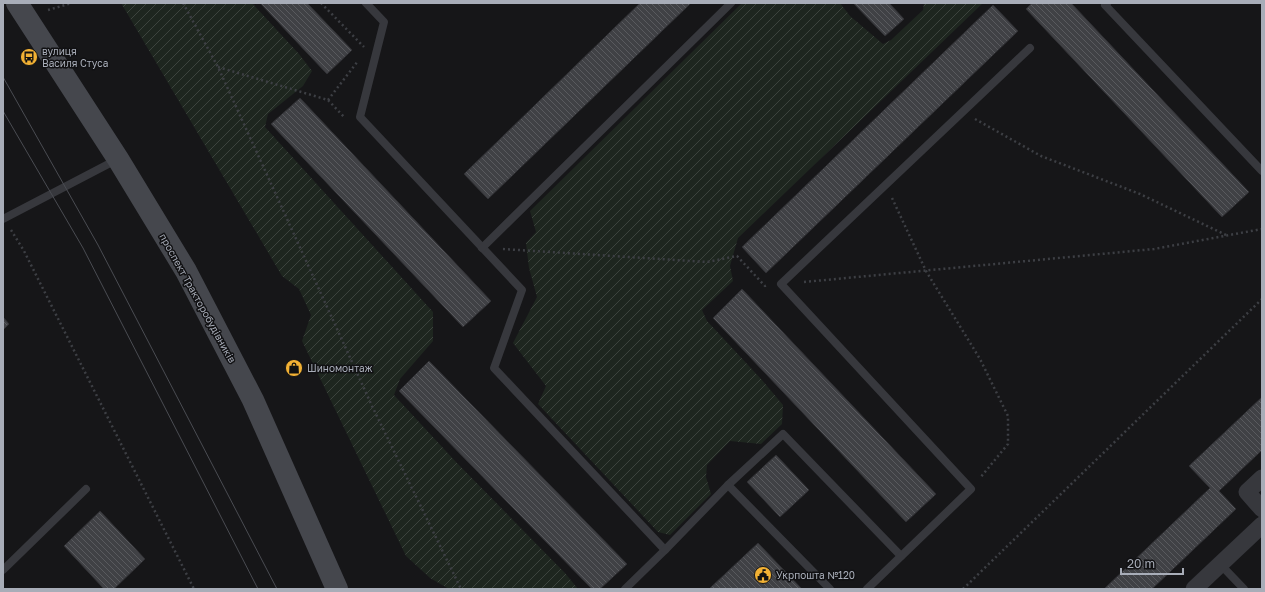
<svg xmlns="http://www.w3.org/2000/svg" width="1265" height="592" viewBox="0 0 1265 592" font-family="'Golos Text',sans-serif">
	<style>
		.garden { fill: url(#garden-furrows) }
		.building { fill: url(#building-back-hatch); stroke: #303034 }
		.lines { fill: none; stroke-linecap: round; stroke-linejoin: round }
		.path { stroke: #3d3f44; stroke-width: 2.5; stroke-dasharray: 2 3; stroke-linecap: butt }
		.lane { stroke: #37383d; stroke-width: 8 }
		.street { stroke: #37383d; stroke-width: 17 }
		.secondary { stroke: #45474d; stroke-width: 22 }
		.tram { stroke: #4a4c52; stroke-width: 1 }
		.labels { text-anchor: middle; dominant-baseline: central; stroke-width: 3; stroke-linejoin: round; paint-order: stroke }
		.poi-label { font-size: 10px; fill: #a8adb8; stroke: #111113; text-anchor: start }
		.street-label { font-size: 10px; fill: #a8adb8; stroke: #111113 }
	</style>
	<defs>
		<pattern id="garden-furrows" width="10" height="10" patternUnits="userSpaceOnUse"><rect width="10" height="10" fill="#1e261f"/><path d="M-1 1l2-2M0 10L10 0M9 11l2-2" fill="none" stroke="#3c433d"/></pattern>
		<pattern id="building-back-hatch" width="6" height="6" patternUnits="userSpaceOnUse"><rect width="6" height="6" fill="#404145"/><path d="M-1 5l2 2M0 0l6 6M5-1l2 2" fill="none" stroke="#595a5e"/></pattern>
	</defs>
	<rect width="100%" height="100%" fill="#161618"/>
	<g class="garden">
		<path d="M121,3H252L299,54L312,71L303,86L268,114L265,127L433,312V341L400,379L394,395L456,462L565,573L578,589H449L430,578L406,556L302,341L311,315L299,289L282,276Z"/>
		<path d="M742,3H840L850,16L883,44L891,40L923,10L924,3H983L738,238L730,266L733,281L702,310L707,321L762,380L783,405L782,424L761,444L730,441L707,465L706,477L711,494L670,535L658,532L538,404L546,386L513,343L537,297L529,268L526,243L536,232L530,211Z"/>
	</g>
	<g class="building">
		<path d="M260,3H307L352,50L327,74Z"/>
		<path d="M640,3H691L488,199L464,174Z"/>
		<path d="M853,3H889L904,19L885,36Z"/>
		<path d="M1032,3H1071L1249,192L1222,217L1026,9Z"/>
		<path d="M993,5L1018,31L766,273L742,247Z"/>
		<path d="M300,98L491,301L463,327L271,124Z"/>
		<path d="M742,289L936,494L906,522L713,318Z"/>
		<path d="M3,317L9,324L3,330Z"/>
		<path d="M429,361L627,564L600,589H592L399,391Z"/>
		<path d="M1262,397V450L1219,491L1236,509L1152,589H1104L1210,488L1189,466Z"/>
		<path d="M776,455L809,490L780,517L747,482Z"/>
		<path d="M100,511L145,559L114,589H104L64,546Z"/>
		<path d="M758,543L802,589H709Z"/>
	</g>
	<g class="lines">
		<g class="path">
			<path d="M183,3L218,67L372,406L461,589"/>
			<path d="M321,3L364,47"/>
			<path d="M48,10L72,3"/>
			<path d="M218,67L328,100L345,118"/>
			<path d="M328,100L358,61"/>
			<path d="M975,119L1041,156L1140,194L1226,235"/>
			<path d="M892,198L926,271L980,359L1008,416V444L980,478"/>
			<path d="M11,230L24,251L194,589"/>
			<path d="M503,249L707,262L737,256L765,286L767,285"/>
			<path d="M804,282L1154,249L1262,229"/>
			<path d="M963,589L1262,299"/>
		</g>
		<g class="lane">
			<path d="M366,3L384,22L360,117L522,290L494,368L665,550L625,589"/>
			<path d="M1107,3L1105,5L1262,171"/>
			<path d="M3,219L118,159"/>
			<path d="M482,248L731,3"/>
			<path d="M728,485L783,434L901,556"/>
			<path d="M665,550L728,485L830,589"/>
			<path d="M1220,564L1244,589"/>
			<path d="M3,570L86,489"/>
			<path d="M867,589L971,489L781,284L1030,48"/>
		</g>
		<g class="street">
			<path d="M1262,478L1247,492L1262,509"/>
			<path d="M1194,589L1262,525"/>
		</g>
		<path class="secondary" d="M17,3L118,159L186,271L253,400L337,589"/>
		<g class="tram">
			<path d="M3,77L98,245L277,589"/>
			<path d="M3,111L83,248L258,589"/>
		</g>
	</g>
	<defs>
		<g id="bus-disc" transform="scale(0.9)"><circle r="9.5" fill="#f2b134" stroke="#111113"/><path d="M-5-6H5V4H4V6H2V4H-2V6H-4V4H-5ZM-3.5-4V0h7V-4ZM-3.5 1.2v1.5H-2V1.2ZM2 1.2v1.5H3.5V1.2Z" fill="#111"/></g>
		<g id="shop-disc" transform="scale(0.9)"><circle r="9.5" fill="#f2b134" stroke="#111113"/><path d="M-5-2.5h2.3a2.7 3.5 0 0 1 5.4 0H5L5.5 6h-11ZM-1.5-2.5h3a1.5 2.3 0 0 0-3 0Z" fill="#111"/></g>
		<g id="civic-disc" transform="scale(0.9)"><circle r="9.5" fill="#f2b134" stroke="#111113"/><path d="M-.6-6.5H3V-4.5H.6V-3L4-1V1h2V6H-6V1h2V-1L-.6-3ZM-1.2 2.5V6h2.4V2.5Z" fill="#111"/></g>
	</defs>
	<g fill-rule="evenodd">
		<use href="#bus-disc" x="29" y="57"/>
		<use href="#shop-disc" x="294" y="368"/>
		<use href="#civic-disc" x="763" y="575"/>
	</g>
	<g class="labels">
		<g class="poi-label">
			<text x="42" y="51">вулиця<tspan x="42" dy="12">Василя Стуса</tspan></text>
			<text x="307" y="368">Шиномонтаж</text>
			<text x="776" y="575">Укрпошта №120</text>
		</g>
		<g class="street-label">
			<text transform="translate(198 298) rotate(61)">проспект Тракторобудівників</text>
		</g>
	</g>
	<rect width="1265" height="592" fill="none" stroke="#a8adb8" stroke-width="8"/>
	<path d="M1121 568v6h62v-6" fill="none" stroke="#a8adb8" stroke-width="2"/>
	<text x="1127" y="568" font-size="12" fill="#a8adb8" stroke="#111113" stroke-width="3" paint-order="stroke">20 m</text>
</svg>
